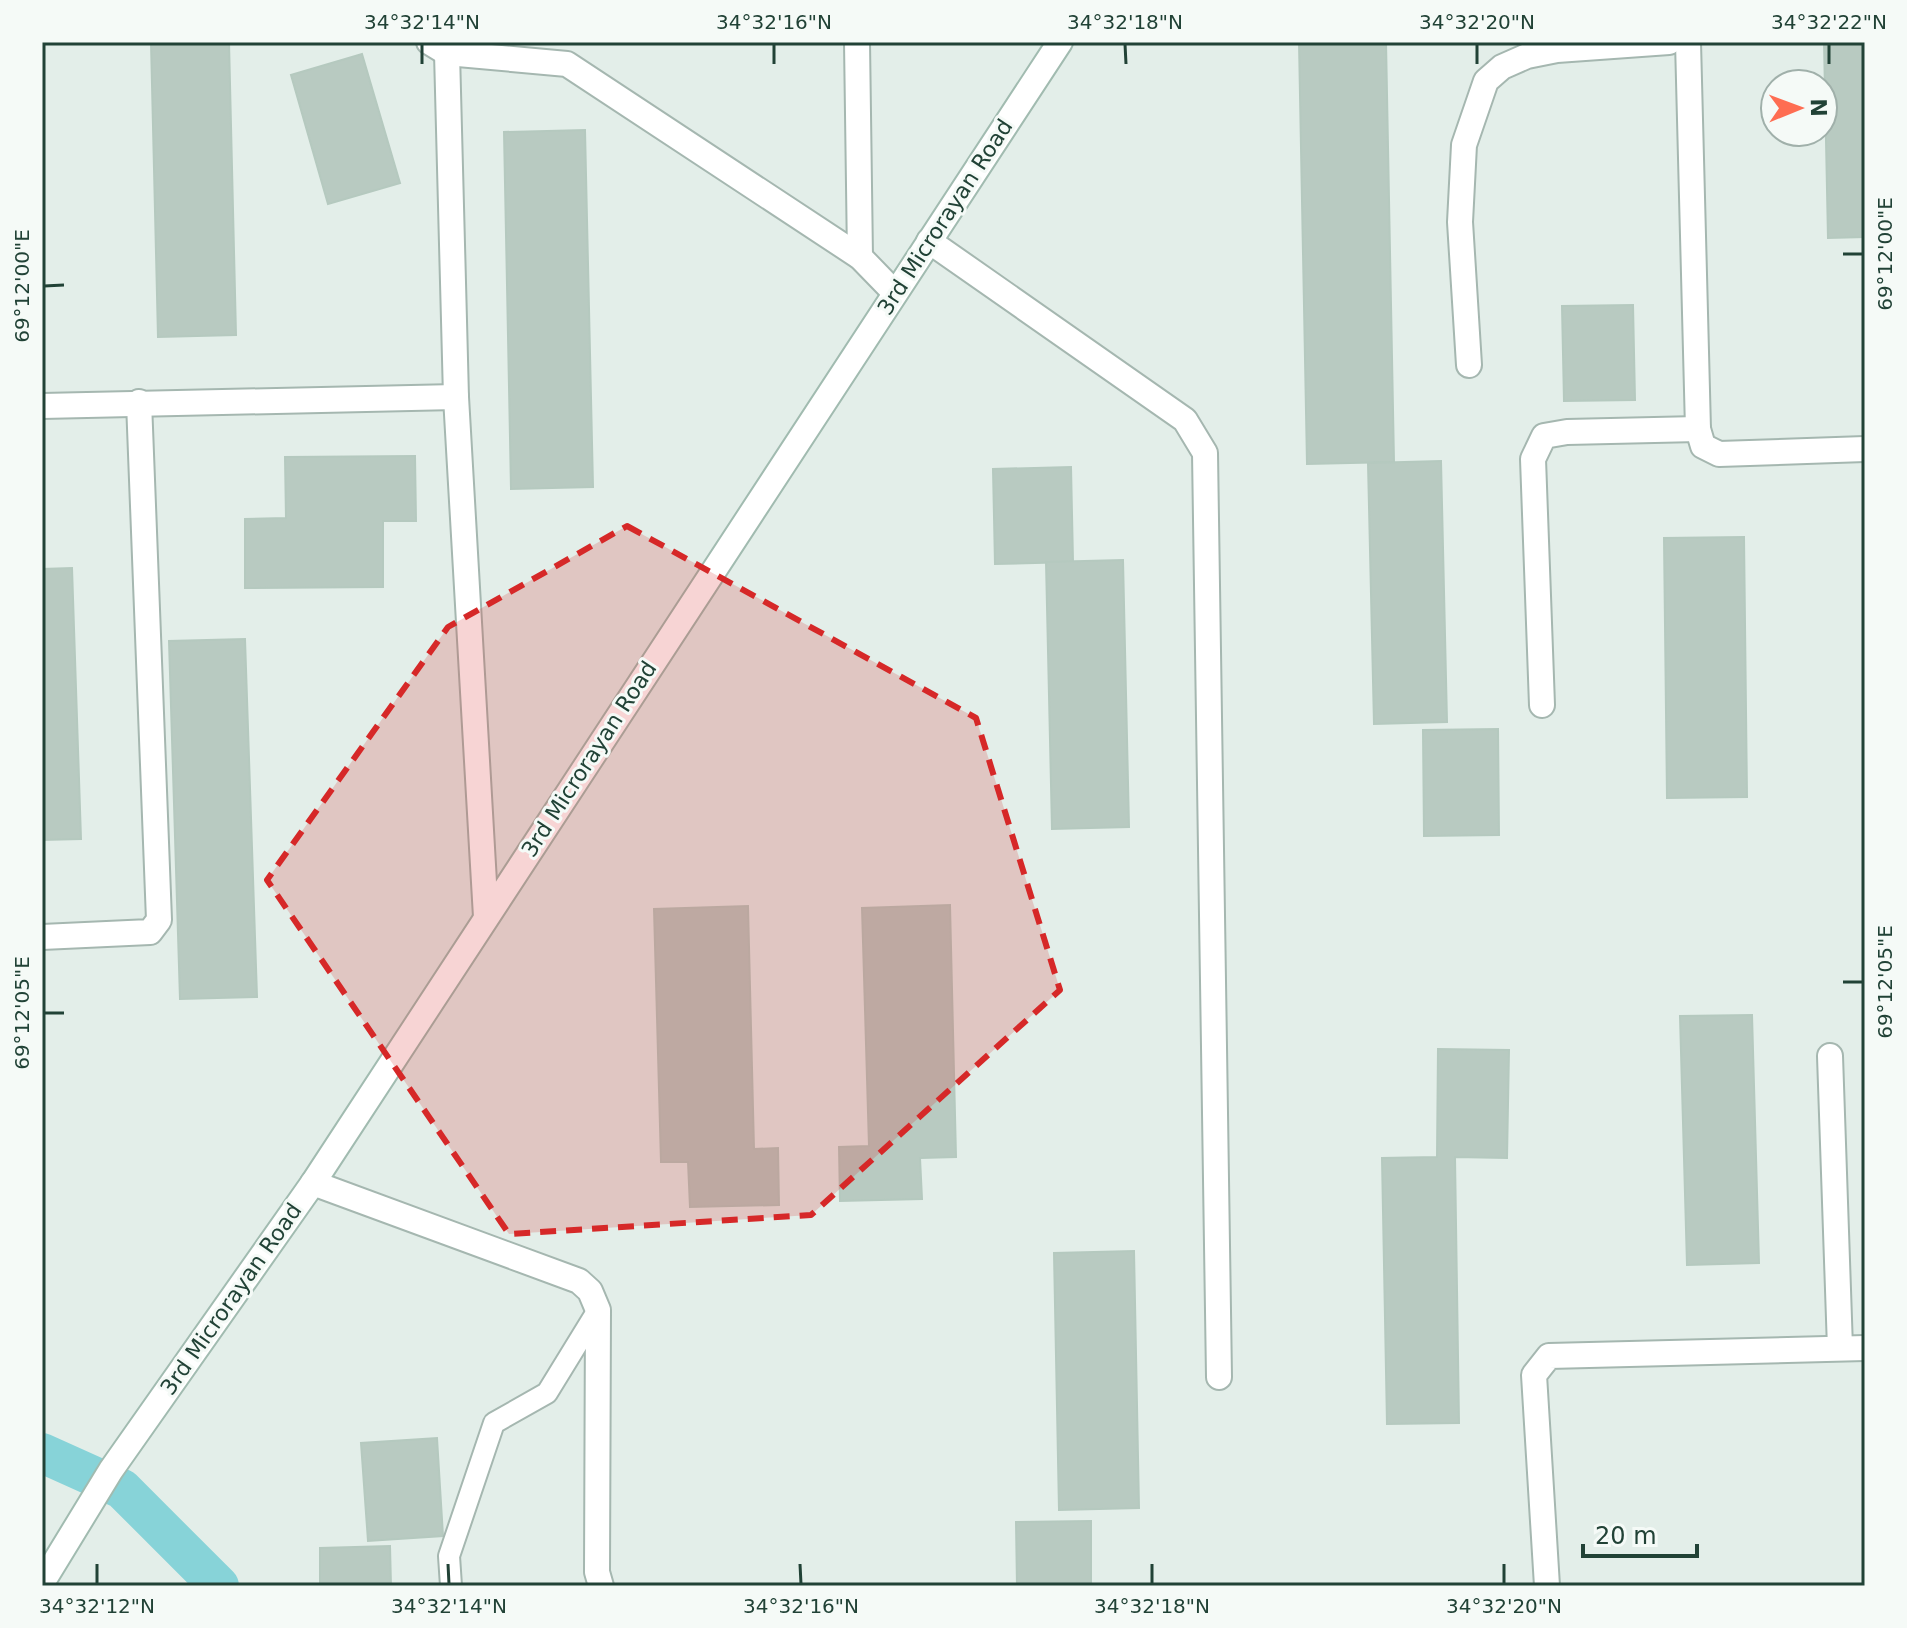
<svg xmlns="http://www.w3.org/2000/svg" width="1907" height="1628" viewBox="0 0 1907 1628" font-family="'DejaVu Sans',sans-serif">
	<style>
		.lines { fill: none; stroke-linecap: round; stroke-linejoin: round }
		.canal { stroke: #87d3d8; stroke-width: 40 }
		.building { fill: #b8cac1; stroke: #b5c9bf; stroke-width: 2 }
		.lane-casing { stroke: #a5b7b0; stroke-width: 24 }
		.street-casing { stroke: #a5b7b0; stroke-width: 28 }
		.secondary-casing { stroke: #a1bbb0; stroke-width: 28 }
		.lane { stroke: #fff; stroke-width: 20 }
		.street { stroke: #fff; stroke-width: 24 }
		.secondary { stroke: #fff; stroke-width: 24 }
		.marked { fill: #d62828; fill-opacity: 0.2; stroke: #d62828; stroke-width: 6; stroke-dasharray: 16 10; stroke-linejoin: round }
		.ticks { fill: none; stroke: #214236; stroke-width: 3 }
		.labels { text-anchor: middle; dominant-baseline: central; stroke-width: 6; stroke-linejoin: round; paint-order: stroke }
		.street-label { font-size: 22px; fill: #214236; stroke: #f5faf7 }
		.neatline { fill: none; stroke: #214236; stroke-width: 3 }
		.ticks-label { font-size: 20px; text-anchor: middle; fill: #214236 }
	</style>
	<rect width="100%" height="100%" fill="#e3eee9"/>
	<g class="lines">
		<path class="canal" d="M42,1453L122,1489L219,1586"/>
	</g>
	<g class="building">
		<path d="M151,42H229L236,335L158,337Z"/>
		<path d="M1299,42H1386L1394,462L1307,464Z"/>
		<path d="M1824,42H1865V237L1828,238Z"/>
		<path d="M362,54L400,183L328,204L291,75Z"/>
		<path d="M585,130L593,487L511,489L504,132Z"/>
		<path d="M1633,305L1635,400L1564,401L1562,306Z"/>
		<path d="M415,456L416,521H383V587L245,588V519L286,518L285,457Z"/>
		<path d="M1441,461L1447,722L1374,724L1368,463Z"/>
		<path d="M1071,467L1073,562L995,564L993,469Z"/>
		<path d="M1744,537L1747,797L1667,798L1664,538Z"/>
		<path d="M1123,560L1129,827L1052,829L1046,562Z"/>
		<path d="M72,568L81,839L42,840V569Z"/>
		<path d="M245,639L257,997L180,999L169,641Z"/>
		<path d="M1498,729L1499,835L1424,836L1423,730Z"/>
		<path d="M950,905L956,1157L920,1158L922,1199L840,1201L839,1147L869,1146L862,908Z"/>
		<path d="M748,906L754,1149L778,1148L779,1205L690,1207L688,1162H661L654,909Z"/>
		<path d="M1752,1015L1759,1263L1687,1265L1680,1016Z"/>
		<path d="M1438,1049L1509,1050L1507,1158L1455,1157L1459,1423L1387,1424L1382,1158L1437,1157Z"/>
		<path d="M1134,1251L1139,1508L1059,1510L1054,1253Z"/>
		<path d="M437,1438L443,1536L368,1541L361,1443Z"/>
		<path d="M1091,1521V1586H1017L1016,1522Z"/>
		<path d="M390,1546L391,1586H320V1548Z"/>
	</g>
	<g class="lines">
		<g class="lane-casing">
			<path id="lane" d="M451,1586L449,1556L494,1423L547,1393L598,1310"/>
		</g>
		<g class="street-casing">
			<g id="street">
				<path d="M429,42L447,53L567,64L860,257L895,293"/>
				<path d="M857,42L860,257"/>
				<path d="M1688,42L1698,429L1703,446L1719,454L1865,449"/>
				<path d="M447,53L456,397L486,917"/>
				<path d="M929,241L1185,420L1205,453L1219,1377"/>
				<path d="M1469,365L1460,222L1464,145L1486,81L1502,67L1527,56L1557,50L1669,42"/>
				<path d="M42,406L456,397"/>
				<path d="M1542,705L1533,459L1544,436L1567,432L1698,429"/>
				<path d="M42,937L150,932L159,920L139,402"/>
				<path d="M1830,1056L1840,1348"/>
				<path d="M313,1183L579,1281L590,1291L598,1310L597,1572L601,1586"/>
				<path d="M1547,1586L1534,1375L1549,1356L1865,1348"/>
			</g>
		</g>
		<g class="secondary-casing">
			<path id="secondary" d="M42,1583L111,1470L313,1183L1060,42"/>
		</g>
		<use href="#lane" class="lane"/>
		<use href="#street" class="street"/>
		<use href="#secondary" class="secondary"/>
	</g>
	<path class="marked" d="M627,526L976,718L1060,990L811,1215L509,1234L267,880L448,627Z"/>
	<path class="ticks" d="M422,44V64M774,44V64M1125,44L1126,64M1477,44V64M1829,44V64M1843,254H1863M44,286L64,285M1843,982H1863M44,1013H64M97,1564V1584M448,1564L449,1584M800,1564L801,1584M1152,1564V1584M1504,1564V1584"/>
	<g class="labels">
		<g class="street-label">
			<text transform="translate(945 217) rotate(-57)">3rd Microrayan Road</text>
			<text transform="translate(589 759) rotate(-57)">3rd Microrayan Road</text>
			<text transform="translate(231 1299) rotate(-55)">3rd Microrayan Road</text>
		</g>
	</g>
	<rect width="1907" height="1628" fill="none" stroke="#f5faf7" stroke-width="88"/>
	<g transform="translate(1799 108) rotate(89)"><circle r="38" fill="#f5faf7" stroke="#a0b0aa" stroke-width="2"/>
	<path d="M0-6L14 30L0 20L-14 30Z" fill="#fe6d52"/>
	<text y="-12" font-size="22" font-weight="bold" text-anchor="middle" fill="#214236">N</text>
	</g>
	<path d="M1583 1544v12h114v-12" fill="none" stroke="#214236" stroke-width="4"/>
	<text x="1595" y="1544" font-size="24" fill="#214236" stroke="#f5faf7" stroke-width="6" paint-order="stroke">20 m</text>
	<rect x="44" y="44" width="1819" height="1540" class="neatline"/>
	<g class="ticks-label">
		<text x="422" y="29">34°32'14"N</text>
		<text x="774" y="29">34°32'16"N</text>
		<text x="1125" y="29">34°32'18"N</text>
		<text x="1477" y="29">34°32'20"N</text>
		<text x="1829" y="29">34°32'22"N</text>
		<text transform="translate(1885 254) rotate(-90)" y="7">69°12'00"E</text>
		<text transform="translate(22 286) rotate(-90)" y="7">69°12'00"E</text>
		<text transform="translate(1885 982) rotate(-90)" y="7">69°12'05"E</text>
		<text transform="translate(22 1013) rotate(-90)" y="7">69°12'05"E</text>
		<text x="97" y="1613">34°32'12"N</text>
		<text x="449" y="1613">34°32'14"N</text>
		<text x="801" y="1613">34°32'16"N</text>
		<text x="1152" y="1613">34°32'18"N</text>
		<text x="1504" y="1613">34°32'20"N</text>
	</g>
</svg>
